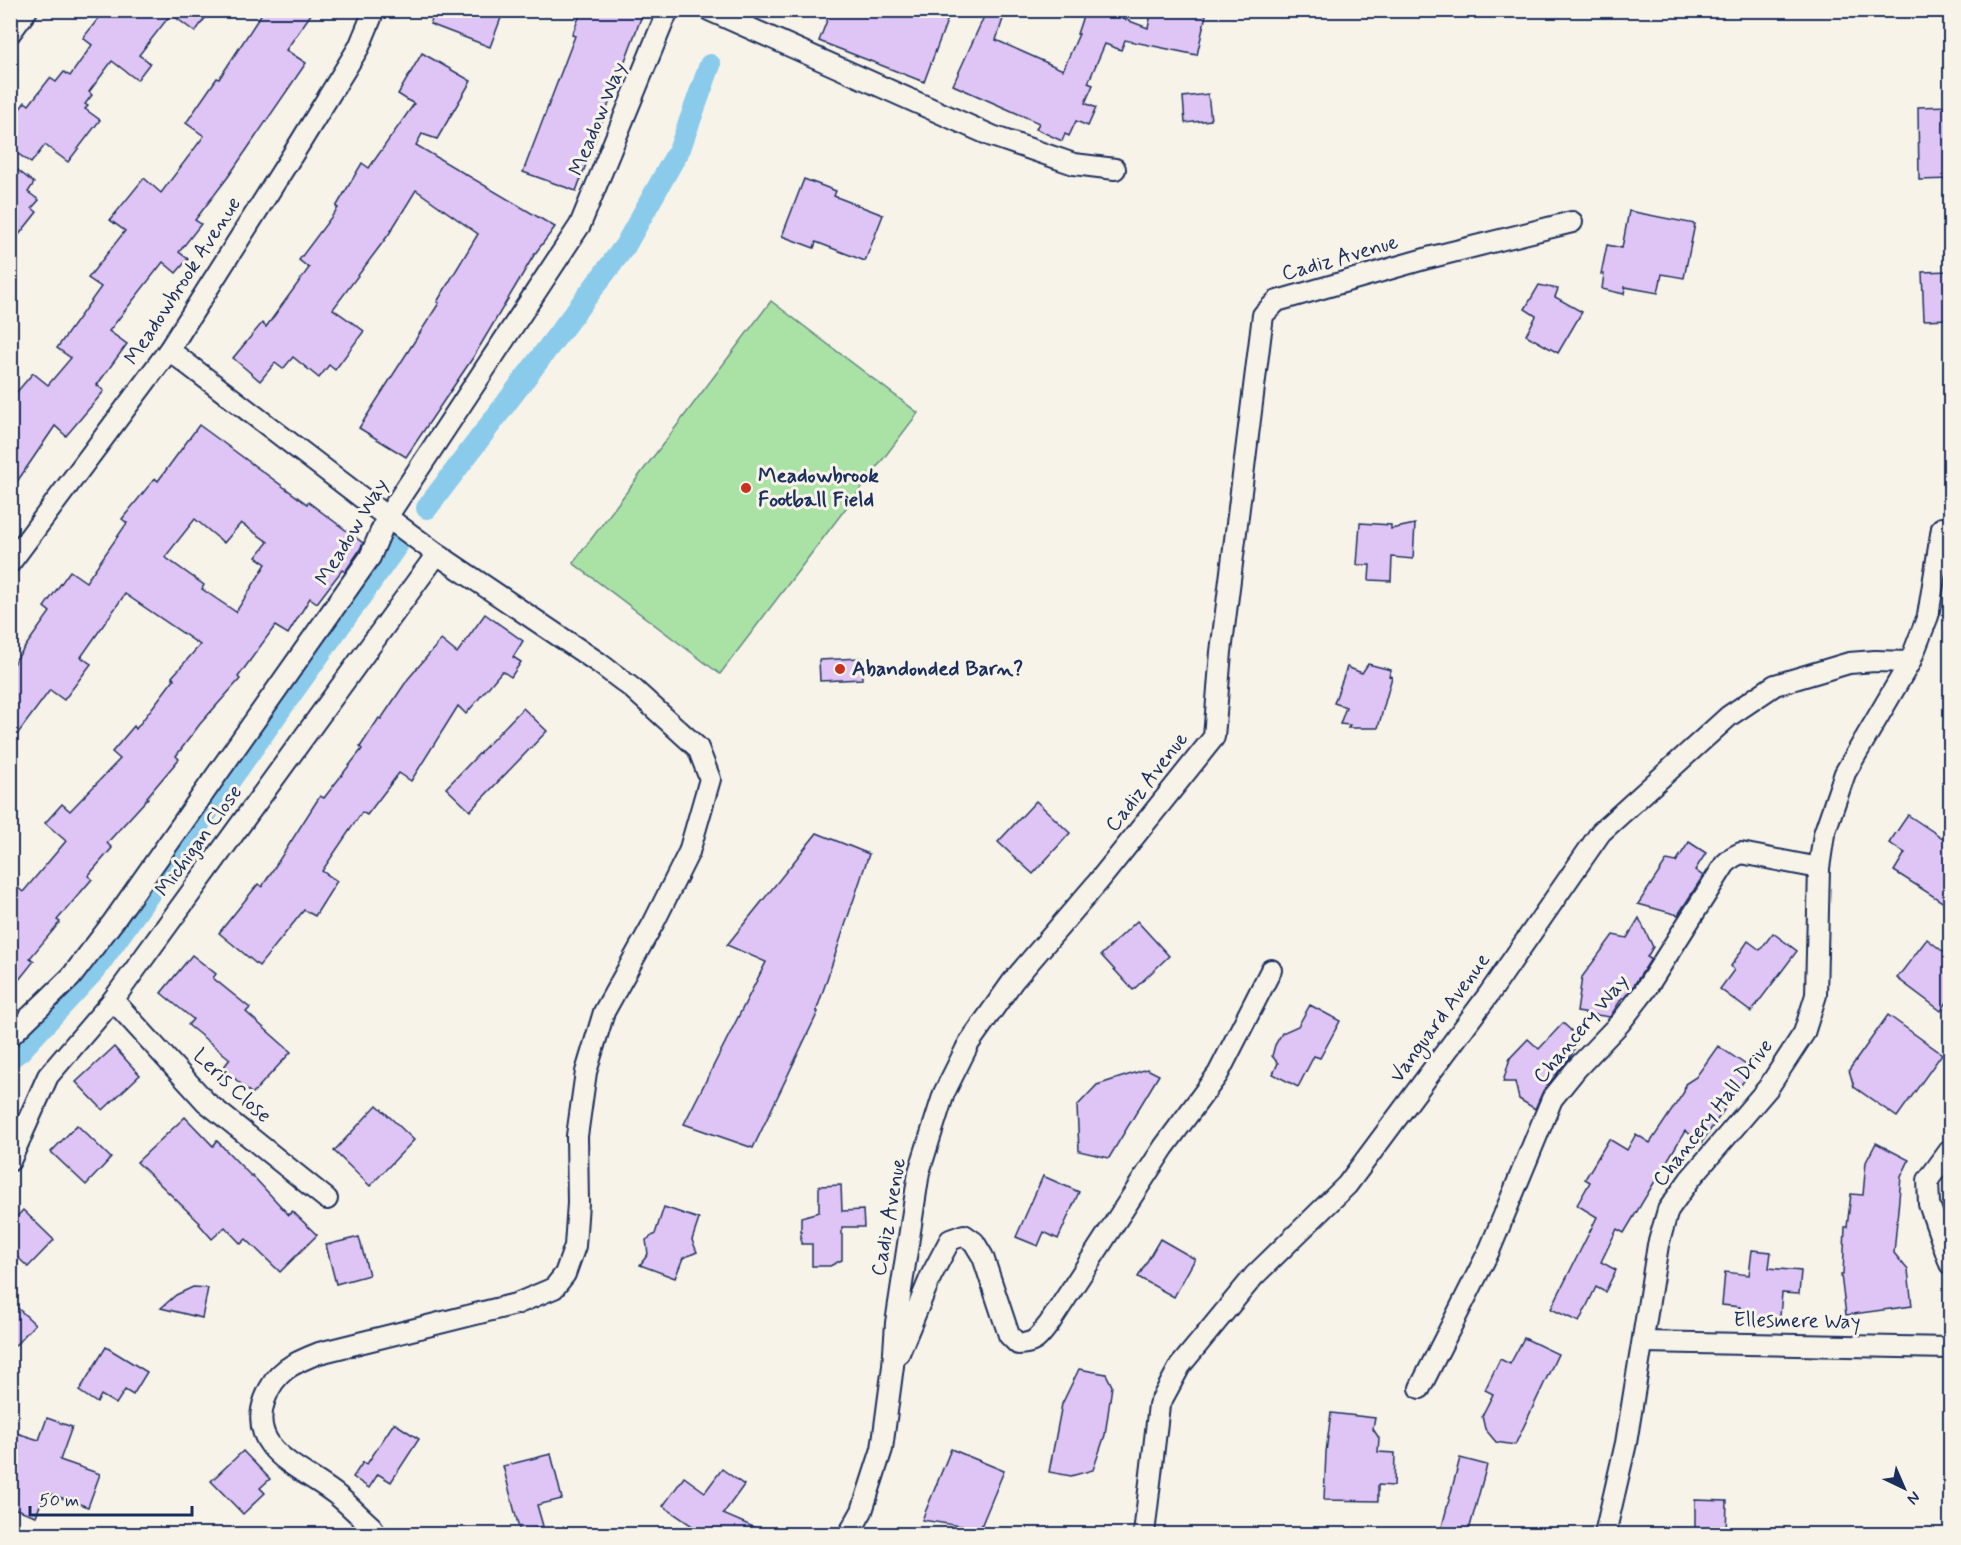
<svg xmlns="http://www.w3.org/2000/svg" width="1961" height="1545" viewBox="0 0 1961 1545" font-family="Mynerve,sans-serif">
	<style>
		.green { fill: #aae2a6; stroke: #628882; stroke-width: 1.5 }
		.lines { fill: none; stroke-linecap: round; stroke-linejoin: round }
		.canal { stroke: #8acbeb; stroke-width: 22 }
		.building { fill: #dfc5f5; stroke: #1b2f5e; stroke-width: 1.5; fill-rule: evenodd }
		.minor-casing { stroke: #1b2f5e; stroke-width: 24 }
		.minor { stroke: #f7f3e8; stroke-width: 20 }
		.poi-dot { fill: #c8321e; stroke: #f7f3e8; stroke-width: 2 }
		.labels { text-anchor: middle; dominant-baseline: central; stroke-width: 6; stroke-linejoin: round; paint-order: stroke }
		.street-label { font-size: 21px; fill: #1b2f5e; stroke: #f7f3e8 }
		.poi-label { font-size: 21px; font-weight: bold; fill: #1b2f5e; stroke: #f7f3e8; text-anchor: start }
	</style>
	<rect width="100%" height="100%" fill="#f7f3e8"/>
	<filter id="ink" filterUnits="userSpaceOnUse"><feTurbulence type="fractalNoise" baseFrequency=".0167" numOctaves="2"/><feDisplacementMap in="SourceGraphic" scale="12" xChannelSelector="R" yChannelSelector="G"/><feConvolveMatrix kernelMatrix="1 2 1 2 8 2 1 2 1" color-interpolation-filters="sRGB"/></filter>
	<g filter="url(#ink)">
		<path class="green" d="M771,301L918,413L720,674L573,563Z"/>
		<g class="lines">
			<g class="canal">
				<path d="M427,508L625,246L680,148L710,65"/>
				<path d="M10,1058L20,1051L95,970L398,544"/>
			</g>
		</g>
		<g class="building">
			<path d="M105,10H211L195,32L171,14L139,55L150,63L137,80L112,61L89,92L92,95L85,104L88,106L85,109L100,120L68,162L45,145L31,163L10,148V122L25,102L29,105L50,78L56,82L64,72L70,76L92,45L83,38Z"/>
			<path d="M264,10H314L286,50L306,63L228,177L195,220L201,224L179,252L188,259L176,273L163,262L109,331L127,344L97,385L104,391L66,436L55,426L10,492V400L33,373L48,385L71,358L57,348L101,287L88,278L125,231L110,220L144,178L161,193L204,136L186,123L217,78L219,79Z"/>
			<path d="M436,10H504L490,47L430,24Z"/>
			<path d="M582,10H644L576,191L523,172L575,36L572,35Z"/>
			<path d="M831,10H909L925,17L926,10H951L924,82L819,41Z"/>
			<path d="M987,10H1006L996,40L1063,70L1079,34H1077L1085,10H1100L1148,28L1152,10H1207L1197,55L1125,40L1121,50L1105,44L1088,83L1093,85L1085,103L1096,108L1088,126L1076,121L1069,136L1065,134L1062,141L1036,129L1039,123L953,85Z"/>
			<path d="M422,53L471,81L437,139L422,134L416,145L555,227L534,255L474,356L406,457L359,428L439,303L437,302L478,234L416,190L389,234L333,309L364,331L335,370L329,365L319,378L293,357L283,369L275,363L260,381L233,358L262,323L266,327L309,268L299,260L338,208L336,207L362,163L369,168L414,104L398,94Z"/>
			<path d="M1208,94L1211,120L1185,123L1183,97Z"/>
			<path d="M1950,106V179L1919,180L1918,107Z"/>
			<path d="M10,164L34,183L28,192L39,200L32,208L37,212L10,246Z"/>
			<path d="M804,179L836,191L834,196L883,215L865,261L816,242L814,248L782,236Z"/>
			<path d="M1629,211L1695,224L1684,278L1662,274L1658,293L1625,287L1624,294L1602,289L1604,274H1601L1607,245L1622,248Z"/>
			<path d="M1950,271V319L1924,320L1922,272Z"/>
			<path d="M1539,285L1558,289L1555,297L1582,312L1558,353L1526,335L1536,316L1525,309Z"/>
			<path d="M199,425L307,504L308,502L363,543L359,551L345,572L342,570L317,603L310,598L288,634L275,626L238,677L240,679L200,724L176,756L179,759L147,797L148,798L107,843L112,848L88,876L92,879L57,920L60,922L30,958L34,961L10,991V881L23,892L66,841L45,823L62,804L70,811L120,759L112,752L134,726L136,729L174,679L172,677L200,645L125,594L81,657L91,664L64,700L50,690L10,744V668L50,612L44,607L70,571L86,582L127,523L122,519L155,478L158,481ZM195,519L224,543L241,523L268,542L256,557L266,564L236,612L202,589L204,585L165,557Z"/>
			<path d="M1360,523L1391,525V529L1415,524L1413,559L1392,557L1391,581L1369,580L1370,565H1357Z"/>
			<path d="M485,614L523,641L513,657L521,662L511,677L502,671L466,714L458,706L411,781L399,773L367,815L362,812L322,871L337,881L315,916L304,910L259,966L219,933L258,884L262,887L320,796L324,798L362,749L360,747L379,718L381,719L408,679L441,640L457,653Z"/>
			<path d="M861,658L862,679L820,681L819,660Z"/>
			<path d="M1368,664L1391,670L1389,676L1392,677L1378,728H1348L1350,725L1340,724L1346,707L1334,703L1347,667L1362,673Z"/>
			<path d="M523,708L547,731L470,811L446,788Z"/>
			<path d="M1036,801L1070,833L1033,874L998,842Z"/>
			<path d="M1908,815L1950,843V907L1894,871L1905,853L1889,843Z"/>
			<path d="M817,833L869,854L816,1012H818L753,1148L684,1124L766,962L727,945Z"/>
			<path d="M1689,842L1706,853L1695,870L1703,876L1678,915L1638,904L1667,860L1676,862Z"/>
			<path d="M1639,918L1653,947L1647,957L1651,959L1634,985L1624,998H1622L1610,1017L1577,1012L1582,977L1613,935L1627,938Z"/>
			<path d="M1137,921L1169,956L1133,990L1101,955Z"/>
			<path d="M1773,933L1797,951L1751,1012L1720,989L1734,970L1731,966L1748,941L1760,950Z"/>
			<path d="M1927,939L1950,957V998L1941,1011L1897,978Z"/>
			<path d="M192,955L216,974L213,978L250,1008L246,1012L291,1052L252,1094L223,1068L230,1059L188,1025L193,1019L161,993Z"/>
			<path d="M1310,1005L1340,1021L1320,1058L1314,1056L1298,1087L1273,1074L1278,1063L1272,1056L1275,1045L1282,1033L1298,1026Z"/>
			<path d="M1888,1015L1942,1054L1897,1117L1854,1087L1849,1070Z"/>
			<path d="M1563,1023L1579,1038L1571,1056L1543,1091L1535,1109L1519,1099L1515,1082H1503L1510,1058L1528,1039L1539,1049Z"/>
			<path d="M1718,1046L1752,1069L1702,1142L1685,1131L1624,1233L1617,1229L1601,1262L1616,1270L1605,1292L1596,1287L1579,1322L1551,1309L1597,1217L1577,1205L1590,1182L1585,1179L1609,1139L1627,1150L1636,1134L1650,1143L1684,1092L1685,1084L1696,1077Z"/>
			<path d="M114,1047L140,1075L103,1110L76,1082Z"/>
			<path d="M1147,1069L1159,1075L1109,1158L1079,1151L1077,1106L1097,1085Z"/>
			<path d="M377,1105L414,1140L370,1186L334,1151Z"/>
			<path d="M185,1117L213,1146L217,1141L251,1176L252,1175L289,1215L292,1211L317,1235L280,1272L246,1239L241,1244L225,1227L212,1239L199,1224L200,1223L137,1162Z"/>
			<path d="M77,1125L111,1158L86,1185L51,1152Z"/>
			<path d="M1876,1143L1909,1160L1901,1177L1894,1253L1908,1270L1912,1306L1846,1315L1841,1275H1843L1845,1227H1847L1851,1194L1863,1195L1866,1162Z"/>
			<path d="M1043,1176L1079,1192L1058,1239L1044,1232L1038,1246L1016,1237Z"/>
			<path d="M841,1185L842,1211L863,1210L864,1227H842V1260L830,1266H812V1244H801V1217L819,1212V1186Z"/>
			<path d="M664,1207L699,1219L692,1240L697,1252L683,1258L675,1278L640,1265L648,1254L646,1240L655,1234Z"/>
			<path d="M23,1210L54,1240L28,1267L10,1250V1224Z"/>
			<path d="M359,1237L369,1275L336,1284L326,1245Z"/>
			<path d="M1160,1239L1195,1259L1174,1297L1138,1277Z"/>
			<path d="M1752,1250L1771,1252L1769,1268L1801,1271L1799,1294L1782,1293L1779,1327L1739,1323L1740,1307L1722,1305L1725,1272L1749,1275Z"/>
			<path d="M193,1287L208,1288L202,1318L161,1308L176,1295Z"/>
			<path d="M10,1301L35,1324L10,1351Z"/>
			<path d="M1524,1338L1558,1354L1515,1445L1496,1442L1485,1429L1482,1416L1493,1394L1485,1390L1500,1359L1510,1364Z"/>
			<path d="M106,1347L147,1372L133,1395L125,1390L116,1404L101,1395L97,1403L79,1391Z"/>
			<path d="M1079,1369L1106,1374L1112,1386L1105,1435L1093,1470L1071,1476L1049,1472L1062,1404Z"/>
			<path d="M1331,1413L1375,1418L1373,1429L1379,1438L1378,1452L1395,1453L1394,1486L1378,1485V1501L1324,1500L1326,1452Z"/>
			<path d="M47,1418L72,1427L60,1460L100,1474L88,1507L45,1492L36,1516L10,1507V1431L39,1440Z"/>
			<path d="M394,1423L419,1439L391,1482L378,1474L369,1488L353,1477L363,1462L367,1464Z"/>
			<path d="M951,1449L1004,1471L980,1529L922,1520Z"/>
			<path d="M243,1451L270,1479L260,1488L265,1493L243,1514L211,1481Z"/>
			<path d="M551,1454L562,1499L537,1505L543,1526L520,1532L503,1466Z"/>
			<path d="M1460,1458L1487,1465L1468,1534H1440Z"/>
			<path d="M722,1469L744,1485L723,1514L770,1534H704L663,1506L684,1477L705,1492Z"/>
			<path d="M1695,1500L1727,1501L1726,1534H1695Z"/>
		</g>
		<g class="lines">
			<g class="minor-casing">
				<g id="minor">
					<path d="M709,10L992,136L1074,164L1115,169"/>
					<path d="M10,33L27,10"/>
					<path d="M169,350L387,517L437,554L599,663L632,688L698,748L710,779L689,852L654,922L604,1012L586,1072L577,1136L578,1203L575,1246L565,1274L554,1288L516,1304L319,1353C293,1363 275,1371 265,1399C247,1448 297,1466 330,1490C345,1500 358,1515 372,1527L375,1534"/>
					<path d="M10,563L169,350L300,143L359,47L371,18V10"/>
					<path d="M113,1000L206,1102L327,1199"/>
					<path d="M10,1036L71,977L113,922L370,557L387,517L580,225L668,10"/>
					<path d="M1950,1150L1928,1180L1929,1204L1950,1264"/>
					<path d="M10,1161L48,1076L113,1000L437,554"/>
					<path d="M1643,1342L1950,1348"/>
					<path d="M899,1353L931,1276L950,1240L964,1235L974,1242L983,1257L1009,1335L1018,1344C1036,1344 1038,1337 1049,1324L1164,1147L1218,1074L1271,970"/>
					<path d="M1420,1388L1490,1249L1552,1099L1577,1068L1620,1023L1644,992L1725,864L1733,857L1741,853L1819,868"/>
					<path d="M849,1534L862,1511L882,1449L893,1366L896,1323L919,1172L944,1093L969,1043L1013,981L1098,882L1214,737L1221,652L1263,315L1277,301L1428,258L1572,222"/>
					<path d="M1144,1534L1159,1405L1180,1366L1254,1276L1347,1185L1489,994L1601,832L1729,716L1775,685L1849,663L1875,661L1910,662"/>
					<path d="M1605,1534L1626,1443L1658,1245L1668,1210L1690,1179L1768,1088L1804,1033L1816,995L1819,868L1824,834L1845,773L1910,662L1928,616L1942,528"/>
				</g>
			</g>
			<use href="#minor" class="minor"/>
		</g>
	</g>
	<g class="poi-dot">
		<circle cx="746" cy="488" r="6"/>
		<circle cx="840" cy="669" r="6"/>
	</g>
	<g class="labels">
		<g class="street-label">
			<text transform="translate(598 119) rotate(-68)">Meadow Way</text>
			<text transform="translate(1340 258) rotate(-16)">Cadiz Avenue</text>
			<text transform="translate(183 281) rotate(-57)">Meadowbrook Avenue</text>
			<text transform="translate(352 532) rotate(-59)">Meadow Way</text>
			<text transform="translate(1147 782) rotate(-52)">Cadiz Avenue</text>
			<text transform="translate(199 841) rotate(-54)">Michigan Close</text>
			<text transform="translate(1440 1018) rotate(-54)">Vanguard Avenue</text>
			<text transform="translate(1581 1029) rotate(-50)">Chancery Way</text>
			<text transform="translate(232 1086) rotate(43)">Leris Close</text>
			<text transform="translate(1713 1113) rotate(-52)">Chancery Hall Drive</text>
			<text transform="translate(889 1217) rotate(-80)">Cadiz Avenue</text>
			<text transform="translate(1797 1321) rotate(1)">Ellesmere Way</text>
		</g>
		<g class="poi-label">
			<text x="758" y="476">Meadowbrook<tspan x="758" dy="24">Football Field</tspan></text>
			<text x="852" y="669">Abandonded Barn?</text>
		</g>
	</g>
	<rect width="1961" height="1545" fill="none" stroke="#f7f3e8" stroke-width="36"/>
	<rect x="18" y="18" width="1925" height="1509" fill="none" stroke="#1b2f5e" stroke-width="2" filter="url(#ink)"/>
	<g transform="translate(1904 1488) rotate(136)" stroke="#f7f3e8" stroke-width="4.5" paint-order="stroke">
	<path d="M0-4.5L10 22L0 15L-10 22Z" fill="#1b2f5e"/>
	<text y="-9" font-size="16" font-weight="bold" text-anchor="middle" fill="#1b2f5e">N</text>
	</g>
	<path d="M30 1506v9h162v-9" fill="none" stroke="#1b2f5e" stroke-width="3"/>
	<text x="39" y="1506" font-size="18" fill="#1b2f5e" stroke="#f7f3e8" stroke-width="4.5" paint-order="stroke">50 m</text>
</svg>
